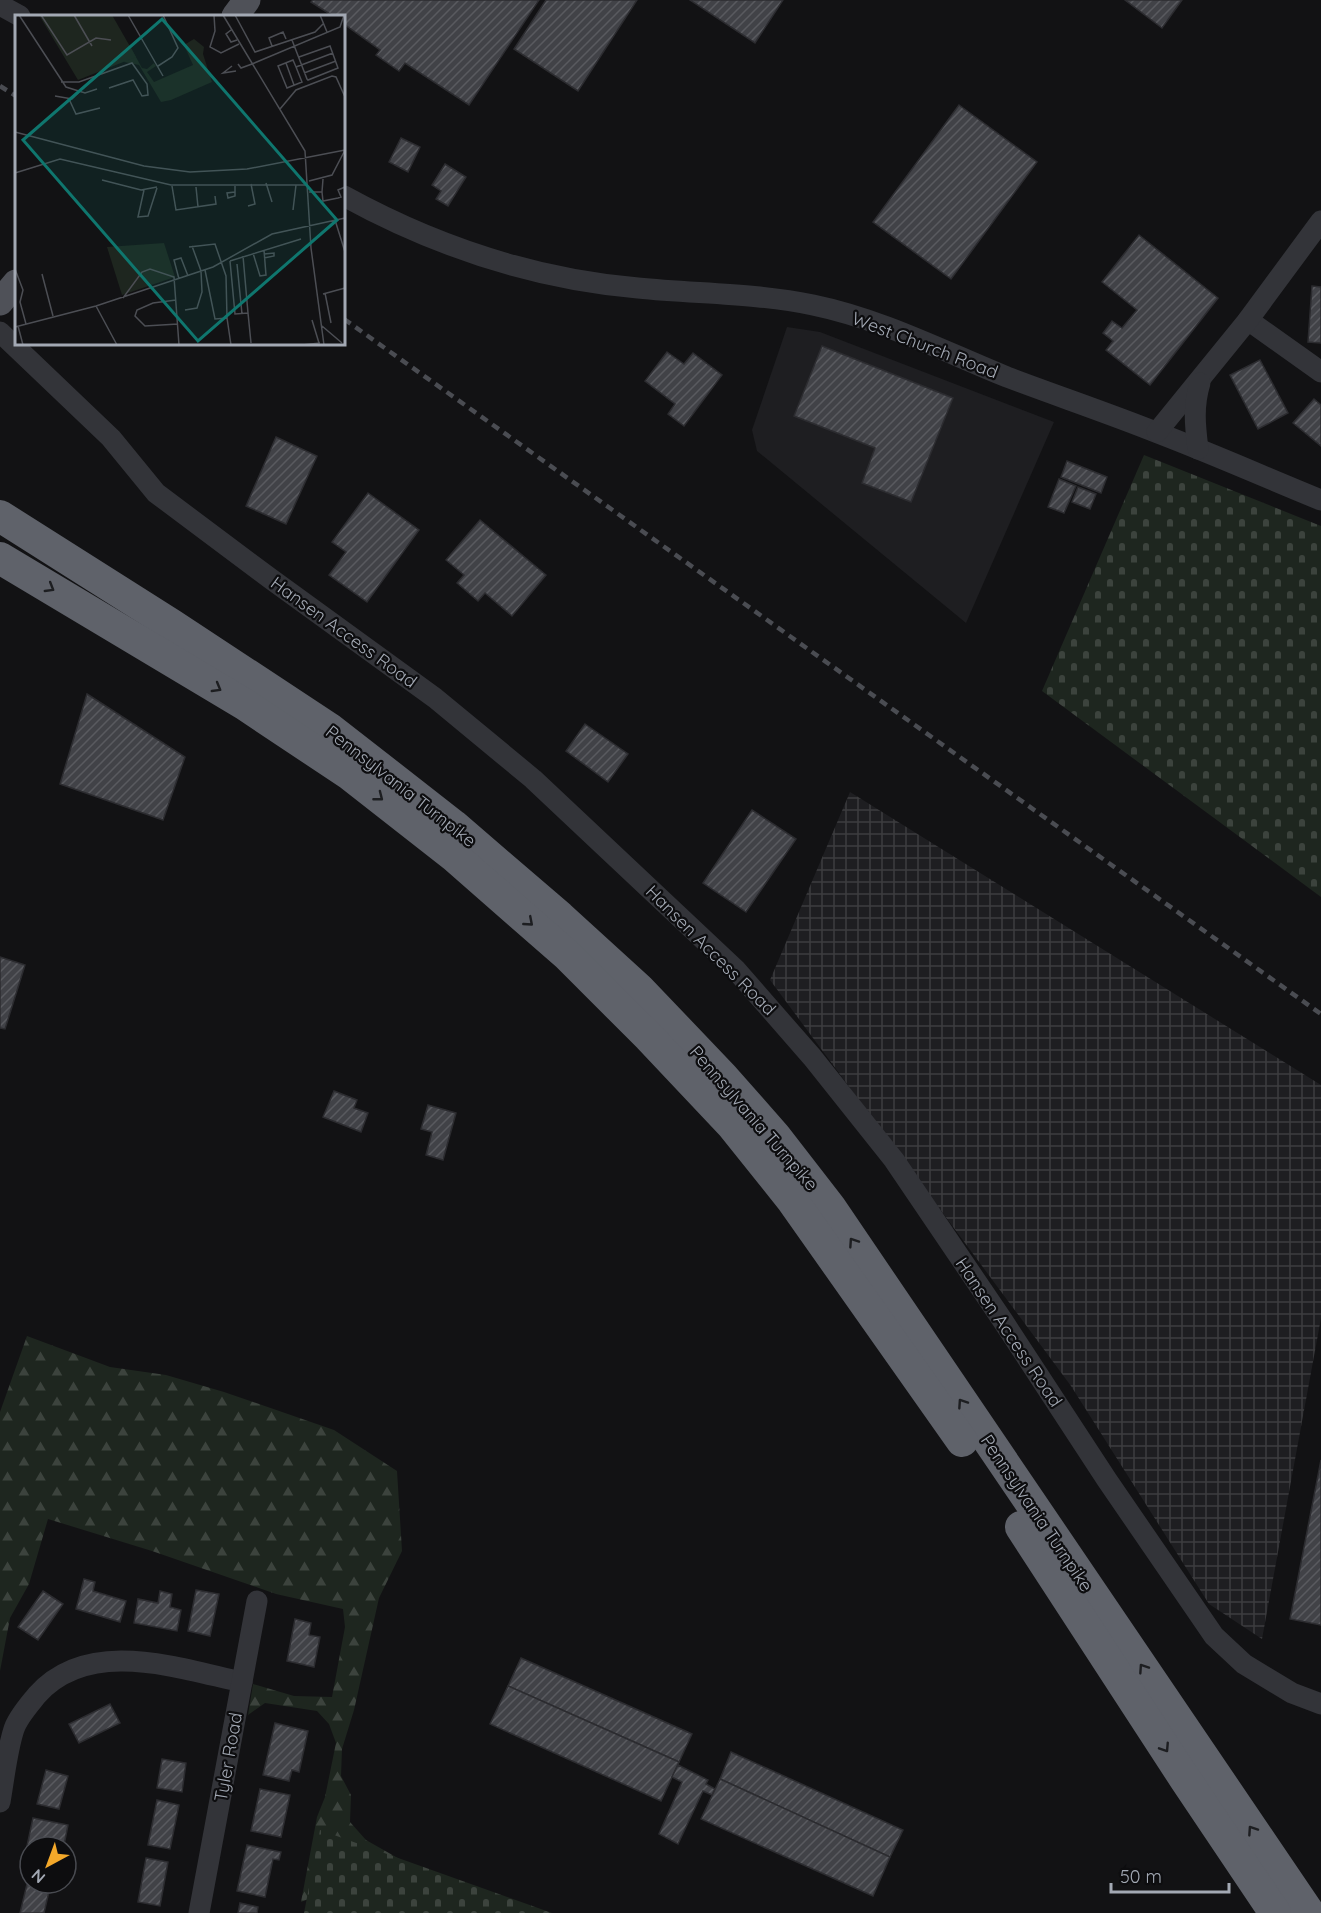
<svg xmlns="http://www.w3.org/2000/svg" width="1321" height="1913" viewBox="0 0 1321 1913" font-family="Quicksand,sans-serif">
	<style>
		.built { fill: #1e1e21 }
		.industrial { fill: url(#industrial-grid) }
		.forest { fill: url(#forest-firs) }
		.cemetery { fill: url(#cemetery-stones) }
		.building { fill: url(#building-hatch); stroke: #2c2c30; stroke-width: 1.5 }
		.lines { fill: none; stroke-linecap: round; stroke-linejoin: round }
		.minor { stroke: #333439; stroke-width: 21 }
		.major { stroke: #4f5158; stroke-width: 27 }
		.highway { stroke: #5f626a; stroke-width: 32 }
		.rail { stroke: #4a4c52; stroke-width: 4.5; stroke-dasharray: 8 6; stroke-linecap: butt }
		.oneway { stroke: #1d1e21 }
		.labels { text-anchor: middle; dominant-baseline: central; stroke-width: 4.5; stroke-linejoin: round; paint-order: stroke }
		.street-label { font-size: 18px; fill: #a3a9b4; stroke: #0d0d0f }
		.inset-road { fill: none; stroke: #4c4e54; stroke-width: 1.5 }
		.view { fill: #0f766e; fill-opacity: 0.15; stroke: #0f766e; stroke-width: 3 }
		.inset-edge { fill: none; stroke: #a3a9b4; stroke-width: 3 }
	</style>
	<defs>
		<pattern id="industrial-grid" width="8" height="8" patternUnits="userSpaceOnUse" patternTransform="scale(1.5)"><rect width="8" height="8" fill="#1e1e21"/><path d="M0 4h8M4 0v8" fill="none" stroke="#3c3c3f"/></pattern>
		<pattern id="forest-firs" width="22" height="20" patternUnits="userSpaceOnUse" patternTransform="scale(1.5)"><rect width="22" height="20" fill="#1e261f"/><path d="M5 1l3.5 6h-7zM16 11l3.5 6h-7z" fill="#3c433d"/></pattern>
		<pattern id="cemetery-stones" width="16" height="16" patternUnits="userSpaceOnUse" patternTransform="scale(1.5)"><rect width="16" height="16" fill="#1e261f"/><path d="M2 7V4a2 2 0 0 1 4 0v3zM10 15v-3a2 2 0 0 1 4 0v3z" fill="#3c433d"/></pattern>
		<pattern id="building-hatch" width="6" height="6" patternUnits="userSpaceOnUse" patternTransform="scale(1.5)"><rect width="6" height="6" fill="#414247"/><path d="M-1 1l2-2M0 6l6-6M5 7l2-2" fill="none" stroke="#595a5f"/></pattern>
	</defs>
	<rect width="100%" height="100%" fill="#121214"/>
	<path class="built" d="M787,327L820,332L1054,422L966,623L757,451L752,430Z"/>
	<path class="industrial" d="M850,792L1321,1085V1318L1262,1639L1209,1604L1071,1386L770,980Z"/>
	<path class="forest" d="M27,1336L110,1367L166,1375L224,1392L334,1430L397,1471L402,1551L379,1598L354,1710L342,1749L341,1776L351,1795L350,1822L366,1840L403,1861L301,1902L317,1817L325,1797L336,1743L329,1724L317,1711L265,1703L248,1715L253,1684L294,1696L332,1697L345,1627L343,1609L276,1594L152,1551L48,1519L29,1584L10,1618L0,1671V1412Z"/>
	<g class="cemetery">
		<path d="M1144,455L1321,526V897L1042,691Z"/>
		<path d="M320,1830L552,1913H304Z"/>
	</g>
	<g class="building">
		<path d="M313,0H539L469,105L405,63L399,71L376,55L380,50L344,24V16H333L311,2Z"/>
		<path d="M546,0H637L578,91L514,49Z"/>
		<path d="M690,0H783L755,43Z"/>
		<path d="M1125,0H1182L1162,28Z"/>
		<path d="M959,105L1037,162L951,279L873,222Z"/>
		<path d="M401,138L420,147L408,172L389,162Z"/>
		<path d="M445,164L466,177L448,206L436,199L441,191L432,185Z"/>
		<path d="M1139,235L1218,298L1150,385L1106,350L1113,341L1103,333L1112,321L1122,328L1137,310L1102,282Z"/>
		<path d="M1312,286L1321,287V343L1308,342Z"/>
		<path d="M822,346L953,398L911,502L862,483L875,448L794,416Z"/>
		<path d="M667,352L684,364L693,353L722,375L684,426L668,414L675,404L645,381Z"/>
		<path d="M1260,360L1288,413L1258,429L1230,375Z"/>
		<path d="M1314,399L1321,405V446L1293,423Z"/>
		<path d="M276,437L317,456L286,524L246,506Z"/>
		<path d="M1067,461L1107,477L1101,493L1061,477Z"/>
		<path d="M1059,479L1076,486L1064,513L1048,507Z"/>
		<path d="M1078,487L1096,494L1090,509L1072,502Z"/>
		<path d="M368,493L419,530L367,602L329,575L346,552L332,542Z"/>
		<path d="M480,520L546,575L512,616L485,593L478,601L457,583L464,575L446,560Z"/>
		<path d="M87,694L185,757L163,820L60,784Z"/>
		<path d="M585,724L628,754L608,782L566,751Z"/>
		<path d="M752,810L796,839L746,912L703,883Z"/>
		<path d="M0,957L25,965L5,1029L0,1028Z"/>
		<path d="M334,1091L357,1100L354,1108L368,1113L361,1132L323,1117Z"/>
		<path d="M428,1105L456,1113L443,1160L426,1155L432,1132L421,1129Z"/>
		<path d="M1321,1460V1625L1290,1619Z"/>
		<path d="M84,1579L95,1582L93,1591L126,1601L120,1622L76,1609Z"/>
		<path d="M196,1590L219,1594L210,1636L188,1631Z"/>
		<path d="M43,1591L63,1604L38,1640L18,1627Z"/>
		<path d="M160,1591L172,1594L170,1607L181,1610L177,1631L134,1623L138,1599L158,1603Z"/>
		<path d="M295,1619L311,1623L309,1635L320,1637L314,1667L287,1661Z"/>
		<path d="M521,1658L692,1734L679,1762L508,1686Z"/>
		<path d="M508,1686L679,1762L661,1801L490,1724Z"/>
		<path d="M110,1704L120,1723L79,1743L69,1724Z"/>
		<path d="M275,1723L308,1731L299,1772L292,1770L289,1781L263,1775Z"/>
		<path d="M731,1752L903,1830L890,1857L720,1779Z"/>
		<path d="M162,1759L186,1763L182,1792L157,1788Z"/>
		<path d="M678,1765L708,1780L706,1784L715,1789L712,1795L703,1791L678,1844L659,1834L682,1782L672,1777Z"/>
		<path d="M46,1770L68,1776L59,1809L37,1804Z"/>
		<path d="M720,1779L890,1857L873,1896L701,1819Z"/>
		<path d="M260,1789L290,1795L281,1837L251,1831Z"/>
		<path d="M157,1800L179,1805L170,1849L148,1845Z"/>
		<path d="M33,1818L68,1825L64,1845L54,1843V1847H30V1862L24,1860Z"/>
		<path d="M247,1845L281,1852L279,1860L273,1859L265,1897L237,1891Z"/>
		<path d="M146,1858L168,1862L160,1906L138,1902Z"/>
		<path d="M29,1876L30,1883H51L44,1913H20Z"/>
		<path d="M240,1903L258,1907L257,1913H238Z"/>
	</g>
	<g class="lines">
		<g class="minor">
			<path d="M0,5L20,16"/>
			<path d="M344,196C435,246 534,279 638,288C697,294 756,293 813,305C881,319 943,351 1007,377C1057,396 1108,413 1158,433C1213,454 1267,478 1321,500"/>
			<path d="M1248,320L1321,372"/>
			<path d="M0,332L111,438L156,493L271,579L435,698L533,779L736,970L812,1057L894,1160L1003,1321L1107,1480L1214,1636L1244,1664L1292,1693L1321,1704"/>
			<path d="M1157,432L1248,320L1321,221"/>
			<path d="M1198,449C1195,425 1193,406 1200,383"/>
			<path d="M0,1802C4,1779 7,1750 14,1729C18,1717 29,1705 37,1695C89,1637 177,1668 242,1682"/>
			<path d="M199,1913L257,1601"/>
		</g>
		<g class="major">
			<path d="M235,16L247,0"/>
			<path d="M0,302L16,283"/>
		</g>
		<g class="highway">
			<path d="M0,516L172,625L330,729L453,825L560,917L639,989L723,1077L775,1136L830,1207L1309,1913"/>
			<path d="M0,558L244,704L349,774L455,857L567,955L649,1037L732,1125L792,1200L962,1441"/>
			<path d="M1021,1527L1185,1779L1275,1913"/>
		</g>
		<g class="rail">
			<path d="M0,86L16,96"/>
			<path d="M344,319L1321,1014"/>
		</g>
	</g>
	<defs><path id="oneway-chevron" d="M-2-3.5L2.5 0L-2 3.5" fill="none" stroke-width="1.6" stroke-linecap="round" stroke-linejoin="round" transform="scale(1.5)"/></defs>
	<g class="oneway">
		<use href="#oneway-chevron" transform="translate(50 588) rotate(31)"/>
		<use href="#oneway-chevron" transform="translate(217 688) rotate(30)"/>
		<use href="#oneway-chevron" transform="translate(379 797) rotate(38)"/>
		<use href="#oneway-chevron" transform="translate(529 922) rotate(41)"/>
		<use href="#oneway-chevron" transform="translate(853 1242) rotate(-124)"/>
		<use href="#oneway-chevron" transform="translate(962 1403) rotate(-124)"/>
		<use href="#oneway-chevron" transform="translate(1143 1668) rotate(-124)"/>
		<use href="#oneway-chevron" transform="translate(1165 1748) rotate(57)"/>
		<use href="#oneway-chevron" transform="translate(1252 1830) rotate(-124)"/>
	</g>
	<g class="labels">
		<g class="street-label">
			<text transform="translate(925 345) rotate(21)">West Church Road</text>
			<text transform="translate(344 632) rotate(36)">Hansen Access Road</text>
			<text transform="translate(401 786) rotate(38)">Pennsylvania Turnpike</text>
			<text transform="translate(711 950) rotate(45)">Hansen Access Road</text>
			<text transform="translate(754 1118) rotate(49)">Pennsylvania Turnpike</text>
			<text transform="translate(1009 1332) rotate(56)">Hansen Access Road</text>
			<text transform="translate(1037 1513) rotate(56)">Pennsylvania Turnpike</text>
			<text transform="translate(228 1757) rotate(-80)">Tyler Road</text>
		</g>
	</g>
	<g transform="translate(15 15)">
		<rect width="330" height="330" fill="#121214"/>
		<path d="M179,24L189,32L188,39L197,67L156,85L146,87L124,50L109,47L116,33L127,53L132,54L139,48L141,51L132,57L139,67L178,50L169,30Z" fill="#1e261f"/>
		<path d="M24,0H97L121,42L63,65ZM149,228L160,262L107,280L92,232Z" fill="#1e261f"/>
		<path class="inset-road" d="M4,0L51,72L70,78L82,74M26,0L52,40L81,23L96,25M59,0L77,31M113,0L148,61M199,0L200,16L195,32L206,38L224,29M208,0L290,136L296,233L309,330M220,0L240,37L300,17L308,9M305,0L312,17M216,15L211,19L216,27L222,25M277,25L292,64L293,65L323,53L315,31L284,42M257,31L254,23L268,17L271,24M271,48L279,70M223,49L226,53L237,49L325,12L329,0M143,51L157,42L163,33L148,0M217,51L208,58L221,56M281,52L278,45L263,51L272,73L287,67L281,52L318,38M289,58L321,46M46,67H64L117,48L132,69L133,80L127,81L118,65L94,73M40,81L57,84L64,77M54,84L61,99L85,93M265,94L281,75L317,61L321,62L330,82M0,117L129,151L175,157L232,154L330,135M0,158L45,144L156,170H293M87,165L126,175L142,172M294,166L317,160L330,135M251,168L257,187M157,171L161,195L201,189L200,181M220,171V181L213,183L212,178L220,177M181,172L183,192M129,175L123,202L133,201L142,173M294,177H307L308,164M307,177L308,186L323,183L326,182L323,175L330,172M233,191L240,189L236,169M278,195L281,170M320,205L330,237M174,232L200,229L211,261L212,303M238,238L245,261L251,260L249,235M249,239L259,238V241L249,243M228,241L233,298M215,246L220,299L233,298L236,328M215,246L286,224M222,249L227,299M0,254L8,275L5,287L11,309M190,255L200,304L212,303L216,330M27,259L38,301M164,264L159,245L166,243L173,261M310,278L316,308M308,279L330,273M108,283L127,257L135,254L159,262L164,330M161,285L138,288L122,295L120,301L130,311L163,309M81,291L102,330M170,295L182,293L187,277L186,256L177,231M297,305L304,328M3,311L8,330M307,311L327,328M0,312L81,291L198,252L257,219L330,203M287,330L305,328"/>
		<path class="view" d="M147,4L322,205L183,326L8,125Z"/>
		<rect width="330" height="330" class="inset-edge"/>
	</g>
	<g transform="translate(48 1865) rotate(221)"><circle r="28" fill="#0d0d0f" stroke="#494b51" stroke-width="1.5"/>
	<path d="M0-4.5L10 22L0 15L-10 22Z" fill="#f3a82a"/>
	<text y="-9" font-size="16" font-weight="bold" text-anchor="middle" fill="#a3a9b4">N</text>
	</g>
	<path d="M1111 1883v9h118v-9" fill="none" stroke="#a3a9b4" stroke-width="3"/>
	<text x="1120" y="1883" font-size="18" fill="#a3a9b4" stroke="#0d0d0f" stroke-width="4.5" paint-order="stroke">50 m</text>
</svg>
